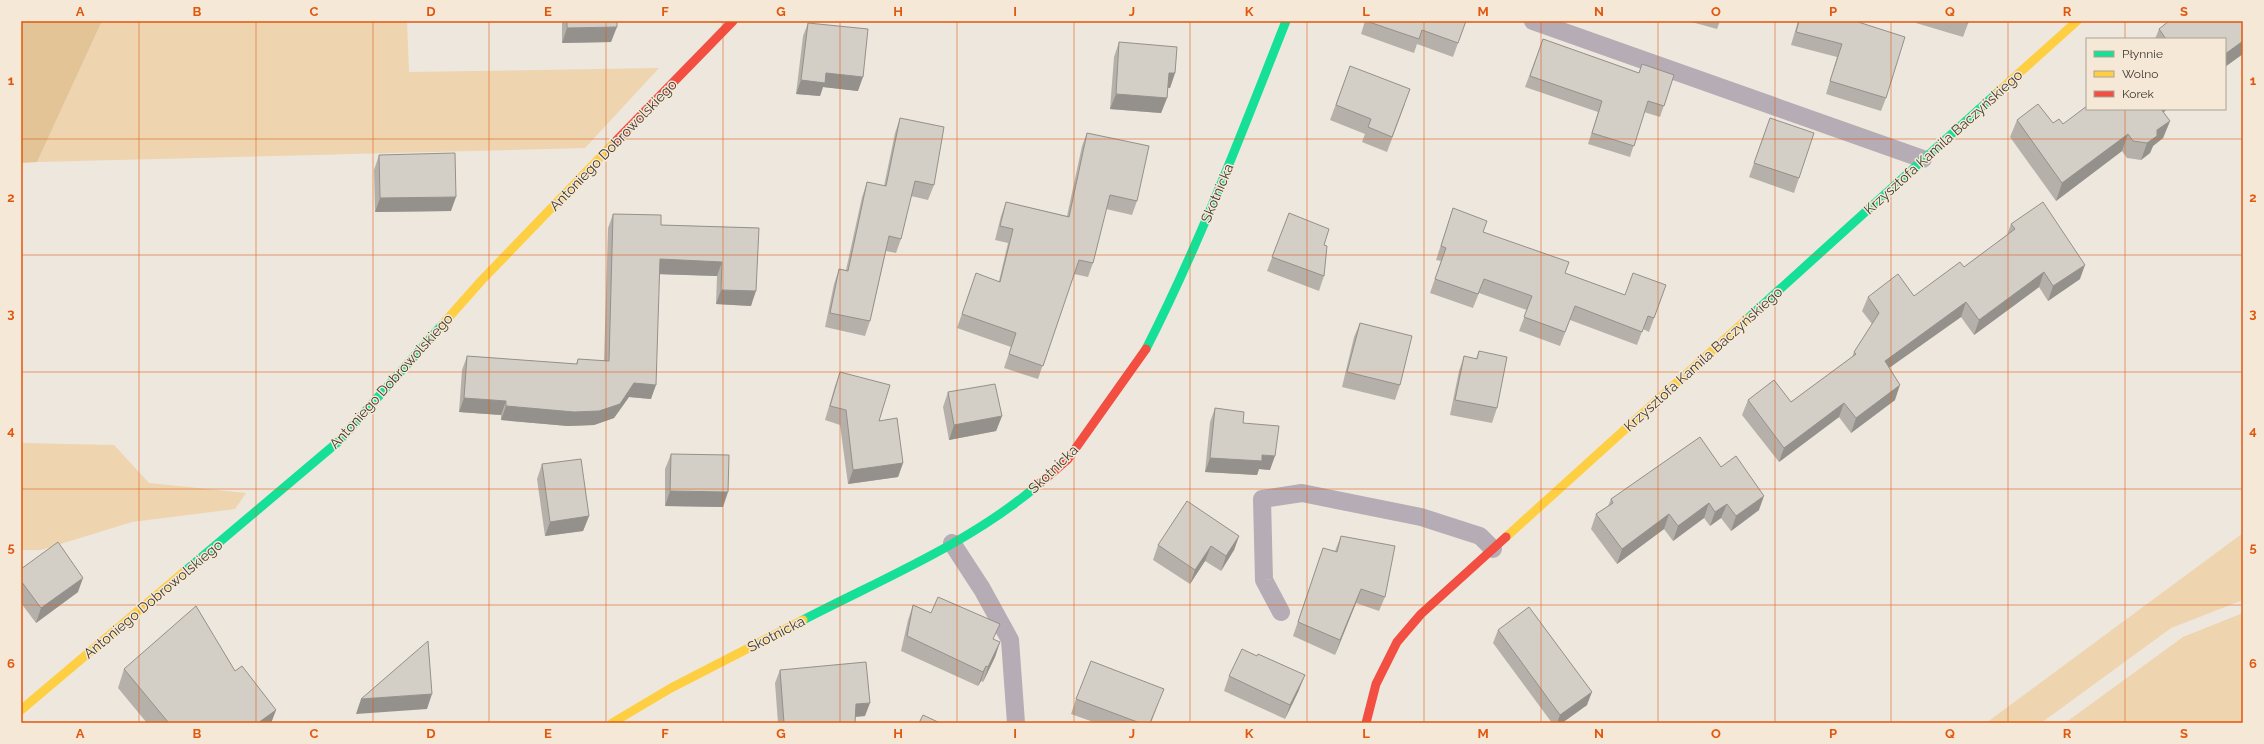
<svg xmlns="http://www.w3.org/2000/svg" width="2264" height="744" viewBox="0 0 2264 744" font-family="Raleway,sans-serif">
	<style>
		.green { fill: #eed4af }
		.forest { fill: #e2c496 }
		.lines { fill: none; stroke-linecap: round; stroke-linejoin: round }
		.lane { stroke: #b6acb5; stroke-width: 18 }
		.fast { stroke: #16e098; stroke-width: 9 }
		.slow { stroke: #ffcf43; stroke-width: 9 }
		.jam { stroke: #f24e42; stroke-width: 9 }
		.wall { fill: #b5b1aa }
		.shaded-wall { fill: #94908b }
		.building { fill: #d3cec6; stroke: #94908b }
		.grid { fill: none; stroke: #e0570e; stroke-width: 1; stroke-opacity: 0.55 }
		.labels { text-anchor: middle; dominant-baseline: central; stroke-width: 3; stroke-linejoin: round; paint-order: stroke }
		.street-label { font-size: 14px; fill: #3e3931; stroke: #f5e8d6 }
		.neatline { fill: none; stroke: #e0570e; stroke-width: 1.5 }
		.grid-label { font-size: 13px; text-anchor: middle; font-weight: bold; fill: #e0570e }
	</style>
	<rect width="100%" height="100%" fill="#eee7dd"/>
	<g class="green">
		<path d="M102,21H407L409,72L659,68L585,148L37,162Z"/>
		<path d="M21,443L114,445L149,483L246,493L235,509L132,522L41,550H21Z"/>
		<path d="M2243,533V600L2171,628L2041,723H1986Z"/>
		<path d="M2243,613V723H2065L2183,637Z"/>
	</g>
	<path class="forest" d="M21,21H102L37,162L21,163Z"/>
	<g class="lines">
		<g class="lane">
			<path d="M1533,21L1923,159"/>
			<path d="M952,543L982,589L1010,640L1016,723"/>
			<path d="M1281,612L1264,580L1262,499L1302,493L1421,517L1480,536L1493,549"/>
		</g>
		<g class="fast">
			<path d="M1747,319L1998,92"/>
			<path d="M1146,349C1200,243 1242,132 1286,21"/>
			<path d="M184,572L339,441L442,325"/>
			<path d="M803,620C882,579 970,543 1038,485"/>
		</g>
		<g class="slow">
			<path d="M1998,92L2077,21"/>
			<path d="M442,325L481,281L615,142"/>
			<path d="M1506,537L1747,319"/>
			<path d="M21,710L184,572"/>
			<path d="M612,723L671,688L803,620"/>
		</g>
		<g class="jam">
			<path d="M615,142L733,21"/>
			<path d="M1038,485L1068,459L1146,349"/>
			<path d="M1366,723L1376,684L1397,642L1421,614L1506,537"/>
		</g>
	</g>
	<g class="wall">
		<path d="M562,21H617L611,42L562,43Z"/>
		<path d="M1365,21H1466L1453,57L1417,44L1414,53L1361,34Z"/>
		<path d="M1688,21H1720L1717,29Z"/>
		<path d="M1798,21H1855L1886,98L1881,111L1826,94L1837,57L1791,45Z"/>
		<path d="M1917,21H1969L1963,37L1916,23Z"/>
		<path d="M808,23L858,91L823,87L820,96L796,94L803,36Z"/>
		<path d="M2159,29L2225,39H2155Z"/>
		<path d="M1543,39L1639,73L1674,75L1660,117L1644,112L1630,157L1588,144L1598,112L1525,87Z"/>
		<path d="M1119,42L1175,73L1170,88H1168L1167,98L1161,113L1110,109L1114,57Z"/>
		<path d="M1350,66L1405,104L1387,152L1362,142L1365,134L1330,120Z"/>
		<path d="M2163,112L2170,121L2163,138L2153,146L2150,153L2141,160L2127,158L2122,151L2056,201L2010,137L2017,120L2063,124Z"/>
		<path d="M900,118L934,185L928,200L911,196L901,239L896,253L886,251L870,321L865,336L825,327L834,284L839,269L846,270L862,197L867,182L884,186L895,133Z"/>
		<path d="M1770,118L1799,178L1794,193L1749,177Z"/>
		<path d="M1087,133L1137,201L1132,215L1106,209L1093,263L1088,277L1074,274L1038,379L1004,368L1011,347L957,328L971,287L999,281L1008,243L995,240L1001,216L1006,202L1067,216L1082,146Z"/>
		<path d="M379,155L451,211L375,212L374,170Z"/>
		<path d="M1453,208L1483,232L1565,273L1625,295L1666,285L1649,332L1643,329L1637,345L1570,320L1560,346L1519,331L1527,310L1479,293L1473,308L1430,293L1441,261L1436,260Z"/>
		<path d="M1289,213L1324,245V276L1319,291L1267,271Z"/>
		<path d="M613,214L661,225L759,228L751,306L716,304L717,276L659,274L651,399L629,397L614,418L594,425L568,426L501,420V415L459,412L462,370L467,356L576,364L578,359L604,361L608,228Z"/>
		<path d="M2011,224L2080,279L2048,301L2039,287L1974,335L1961,317L1889,368L1895,400L1851,433L1839,417L1779,462L1742,415L1748,400L1791,402L1852,357L1854,352L1872,324L1862,311L1868,297L1914,296L1964,267L2007,235Z"/>
		<path d="M1360,323L1400,385L1395,400L1342,387L1354,337Z"/>
		<path d="M1479,351L1497,408L1492,423L1450,415L1459,371L1464,356L1476,359Z"/>
		<path d="M840,372L879,421L903,463L898,477L848,484L840,425L825,420L835,386Z"/>
		<path d="M948,392L1002,416L996,431L949,440L943,407Z"/>
		<path d="M1215,408L1243,423L1270,470L1259,469L1257,475L1205,472L1210,422Z"/>
		<path d="M671,454L723,507L665,506V469Z"/>
		<path d="M542,464L589,516L583,531L545,536L537,479Z"/>
		<path d="M1721,467L1759,510L1731,531L1721,518L1710,526L1704,518L1673,541L1664,529L1617,564L1591,529L1596,514L1608,506L1611,499Z"/>
		<path d="M1239,536L1234,550L1221,571L1205,561L1190,584L1153,560L1158,545Z"/>
		<path d="M1341,536L1385,597L1379,611L1356,603L1335,655L1293,636L1323,548L1335,551Z"/>
		<path d="M21,569L78,592L36,623L21,603Z"/>
		<path d="M913,605L1000,642L995,657L983,682L981,681L978,686L901,651L908,620Z"/>
		<path d="M1498,630L1587,705L1562,723H1552L1493,643Z"/>
		<path d="M124,669L235,671L276,710L271,723H147L118,688Z"/>
		<path d="M780,670L865,716L855,717V723H778L775,683Z"/>
		<path d="M1229,676L1299,690L1285,719L1224,691Z"/>
		<path d="M1076,699L1158,704L1151,723H1096L1071,714Z"/>
	</g>
	<g class="shaded-wall">
		<path d="M617,27L611,42L562,43L567,28Z"/>
		<path d="M2243,41V54L2225,67V54Z"/>
		<path d="M826,73L863,77L858,91L823,87L820,96L796,94L801,80Z"/>
		<path d="M1169,73H1175L1170,88L1163,87Z"/>
		<path d="M1116,94L1167,98L1161,113L1110,109Z"/>
		<path d="M2155,109H2168L2151,121Z"/>
		<path d="M2170,121L2163,138L2153,146L2150,153L2141,160L2147,143L2157,130Z"/>
		<path d="M2128,134L2122,151L2056,201L2062,183Z"/>
		<path d="M456,197L451,211L375,212L380,198Z"/>
		<path d="M660,259L722,262L717,276L655,274Z"/>
		<path d="M2085,265L2080,279L2048,301L2053,286Z"/>
		<path d="M2044,272L2039,287L1974,335L1979,320Z"/>
		<path d="M721,290L756,291L751,306L716,304Z"/>
		<path d="M1966,302L1961,317L1879,375L1885,361Z"/>
		<path d="M634,383L656,385L651,399L629,397L614,418L594,425L568,426L501,420L506,406Z"/>
		<path d="M1900,385L1895,400L1851,433L1856,418Z"/>
		<path d="M464,398L506,401L501,415L459,412Z"/>
		<path d="M1844,403L1839,417L1779,462L1784,448Z"/>
		<path d="M1002,416L996,431L949,440L954,425Z"/>
		<path d="M1262,455L1275,456L1270,470L1259,469L1257,475L1205,472L1210,458Z"/>
		<path d="M903,463L898,477L848,484L853,470Z"/>
		<path d="M670,491L728,492L723,507L665,506Z"/>
		<path d="M1764,496L1759,510L1731,531L1736,516Z"/>
		<path d="M1709,503L1704,518L1673,541L1678,526Z"/>
		<path d="M1727,504L1721,518L1710,526L1715,512Z"/>
		<path d="M1669,514L1664,529L1617,564L1622,549Z"/>
		<path d="M589,516L583,531L545,536L550,522Z"/>
		<path d="M1239,536L1234,550L1221,571L1226,556Z"/>
		<path d="M1211,546L1205,561L1190,584L1195,570Z"/>
		<path d="M83,578L78,592L36,623L41,608Z"/>
		<path d="M1361,589L1356,603L1335,655L1340,640Z"/>
		<path d="M1000,642L995,657L983,682L988,667Z"/>
		<path d="M986,666L981,681L978,686L983,672Z"/>
		<path d="M1305,675L1299,690L1285,719L1290,705Z"/>
		<path d="M1592,692L1587,705L1562,723H1557L1560,715Z"/>
		<path d="M432,694L427,709L356,714L361,699Z"/>
		<path d="M870,703L865,716L851,717L856,704Z"/>
		<path d="M276,710L271,723H258Z"/>
	</g>
	<g class="building">
		<path d="M567,21H617V27L567,28Z"/>
		<path d="M1366,21H1466L1458,43L1422,30L1419,39Z"/>
		<path d="M1799,21H1855L1905,37L1886,98L1830,81L1842,44L1796,32Z"/>
		<path d="M1962,21H1969L1968,23Z"/>
		<path d="M2169,21H2243V41L2225,54V39H2166L2159,29Z"/>
		<path d="M808,23L868,29L863,77L826,73L825,83L801,80Z"/>
		<path d="M1543,39L1639,73L1642,64L1674,75L1664,106L1648,101L1634,146L1592,133L1602,101L1530,76Z"/>
		<path d="M1119,42L1177,47L1175,73H1169L1167,98L1116,94Z"/>
		<path d="M1350,66L1410,89L1392,137L1368,127L1371,119L1336,105Z"/>
		<path d="M2038,104L2053,123L2059,119L2063,124L2087,106V109H2161L2170,121L2157,130V136L2147,143L2133,141L2128,134L2062,183L2017,120Z"/>
		<path d="M900,118L944,127L934,185L915,181L901,239L889,236L870,321L830,313L839,269L848,271L867,182L886,186Z"/>
		<path d="M1770,118L1814,133L1799,178L1754,163Z"/>
		<path d="M1087,133L1149,146L1137,201L1110,195L1093,263L1079,260L1043,366L1009,354L1016,333L962,314L976,273L1000,282L1013,229L1000,226L1006,202L1069,217Z"/>
		<path d="M455,153L456,197L380,198L379,155Z"/>
		<path d="M2043,202L2085,265L2053,286L2044,272L1979,320L1966,302L1885,361L1900,385L1856,418L1844,403L1784,448L1748,400L1774,380L1791,402L1856,354L1854,352L1879,313L1868,297L1898,274L1914,296L1960,262L1964,267L2015,229L2011,224Z"/>
		<path d="M1453,208L1487,221L1483,232L1569,262L1565,273L1625,295L1633,273L1666,285L1654,318L1648,316L1642,332L1575,306L1565,332L1524,317L1532,296L1484,279L1478,294L1435,279L1446,248L1441,246Z"/>
		<path d="M1289,213L1329,229L1324,245L1327,246L1324,276L1272,257Z"/>
		<path d="M613,214L661,215V225L759,228L756,291L721,290L722,262L660,259L656,385L634,383L620,404L599,411L574,412L506,406V401L464,398L467,356L577,364L578,359L609,361Z"/>
		<path d="M1360,323L1412,336L1400,385L1347,372Z"/>
		<path d="M1479,351L1507,357L1497,408L1455,400L1464,356L1477,359Z"/>
		<path d="M840,372L890,385L879,421L897,418L903,463L853,470L846,410L830,406Z"/>
		<path d="M995,384L1002,416L954,425L948,392Z"/>
		<path d="M1215,408L1244,412L1243,423L1279,426L1275,456L1262,455V461L1210,458Z"/>
		<path d="M1700,437L1721,467L1736,456L1764,496L1736,516L1727,504L1715,512L1709,503L1678,526L1669,514L1622,549L1596,514L1613,503L1611,499Z"/>
		<path d="M671,454L729,455L728,492L670,491Z"/>
		<path d="M581,459L589,516L550,522L542,464Z"/>
		<path d="M1187,501L1239,536L1226,556L1211,546L1195,570L1158,545Z"/>
		<path d="M1341,536L1395,546L1385,597L1361,589L1340,640L1298,622L1323,548L1337,552Z"/>
		<path d="M58,542L83,578L41,608L21,581V569Z"/>
		<path d="M938,597L1000,624L993,639L1000,642L988,667L986,666L983,672L907,636L913,605L931,613Z"/>
		<path d="M196,606L235,671L242,666L276,710L258,723H167L168,722L124,669Z"/>
		<path d="M1529,607L1592,692L1560,715L1498,630Z"/>
		<path d="M428,641L432,694L361,699Z"/>
		<path d="M1242,649L1257,656L1258,654L1305,675L1290,705L1229,676Z"/>
		<path d="M1091,661L1164,689L1150,723H1140L1076,699Z"/>
		<path d="M866,662L870,703L856,704L855,723H784L780,670Z"/>
		<path d="M923,715L940,723H919Z"/>
	</g>
	<path class="grid" d="M139,21V723M256,21V723M373,21V723M489,21V723M606,21V723M723,21V723M840,21V723M957,21V723M1074,21V723M1190,21V723M1307,21V723M1424,21V723M1541,21V723M1658,21V723M1775,21V723M1891,21V723M2008,21V723M2125,21V39M2125,109V723M21,139H2243M21,255H2243M21,372H2243M21,489H2243M21,605H2243"/>
	<g class="labels">
		<g class="street-label">
			<text transform="translate(1943 142) rotate(-42)">Krzysztofa Kamila Baczyńskiego</text>
			<text transform="translate(613 145) rotate(-46)">Antoniego Dobrowolskiego</text>
			<text transform="translate(1217 193) rotate(-67)">Skotnicka</text>
			<text transform="translate(1703 359) rotate(-42)">Krzysztofa Kamila Baczyńskiego</text>
			<text transform="translate(391 381) rotate(-48)">Antoniego Dobrowolskiego</text>
			<text transform="translate(1053 469) rotate(-44)">Skotnicka</text>
			<text transform="translate(153 599) rotate(-40)">Antoniego Dobrowolskiego</text>
			<text transform="translate(776 634) rotate(-27)">Skotnicka</text>
		</g>
	</g>
	<rect width="2264" height="744" fill="none" stroke="#f5e8d6" stroke-width="44"/>
	<rect x="2086" y="38" width="140" height="72" fill="#f5e8d6" stroke="#aca294"/>
	<rect x="2094" y="51" width="20" height="6" fill="#16e098" stroke="#aca294"/>
	<text x="2122" y="58" font-size="12" fill="#3e3931">Płynnie</text>
	<rect x="2094" y="71" width="20" height="6" fill="#ffcf43" stroke="#aca294"/>
	<text x="2122" y="78" font-size="12" fill="#3e3931">Wolno</text>
	<rect x="2094" y="91" width="20" height="6" fill="#f24e42" stroke="#aca294"/>
	<text x="2122" y="98" font-size="12" fill="#3e3931">Korek</text>
	<rect x="22" y="22" width="2220" height="700" class="neatline"/>
	<g class="grid-label">
		<text x="80" y="16">A</text>
		<text x="197" y="16">B</text>
		<text x="314" y="16">C</text>
		<text x="431" y="16">D</text>
		<text x="548" y="16">E</text>
		<text x="665" y="16">F</text>
		<text x="781" y="16">G</text>
		<text x="898" y="16">H</text>
		<text x="1015" y="16">I</text>
		<text x="1132" y="16">J</text>
		<text x="1249" y="16">K</text>
		<text x="1366" y="16">L</text>
		<text x="1483" y="16">M</text>
		<text x="1599" y="16">N</text>
		<text x="1716" y="16">O</text>
		<text x="1833" y="16">P</text>
		<text x="1950" y="16">Q</text>
		<text x="2067" y="16">R</text>
		<text x="2184" y="16">S</text>
		<text x="11" y="85">1</text>
		<text x="2253" y="85">1</text>
		<text x="11" y="202">2</text>
		<text x="2253" y="202">2</text>
		<text x="11" y="318">3</text>
		<text x="2253" y="318">3</text>
		<text x="11" y="435">4</text>
		<text x="2253" y="435">4</text>
		<text x="11" y="552">5</text>
		<text x="2253" y="552">5</text>
		<text x="11" y="668">6</text>
		<text x="2253" y="668">6</text>
		<text x="80" y="738">A</text>
		<text x="197" y="738">B</text>
		<text x="314" y="738">C</text>
		<text x="431" y="738">D</text>
		<text x="548" y="738">E</text>
		<text x="665" y="738">F</text>
		<text x="781" y="738">G</text>
		<text x="898" y="738">H</text>
		<text x="1015" y="738">I</text>
		<text x="1132" y="738">J</text>
		<text x="1249" y="738">K</text>
		<text x="1366" y="738">L</text>
		<text x="1483" y="738">M</text>
		<text x="1599" y="738">N</text>
		<text x="1716" y="738">O</text>
		<text x="1833" y="738">P</text>
		<text x="1950" y="738">Q</text>
		<text x="2067" y="738">R</text>
		<text x="2184" y="738">S</text>
	</g>
</svg>
